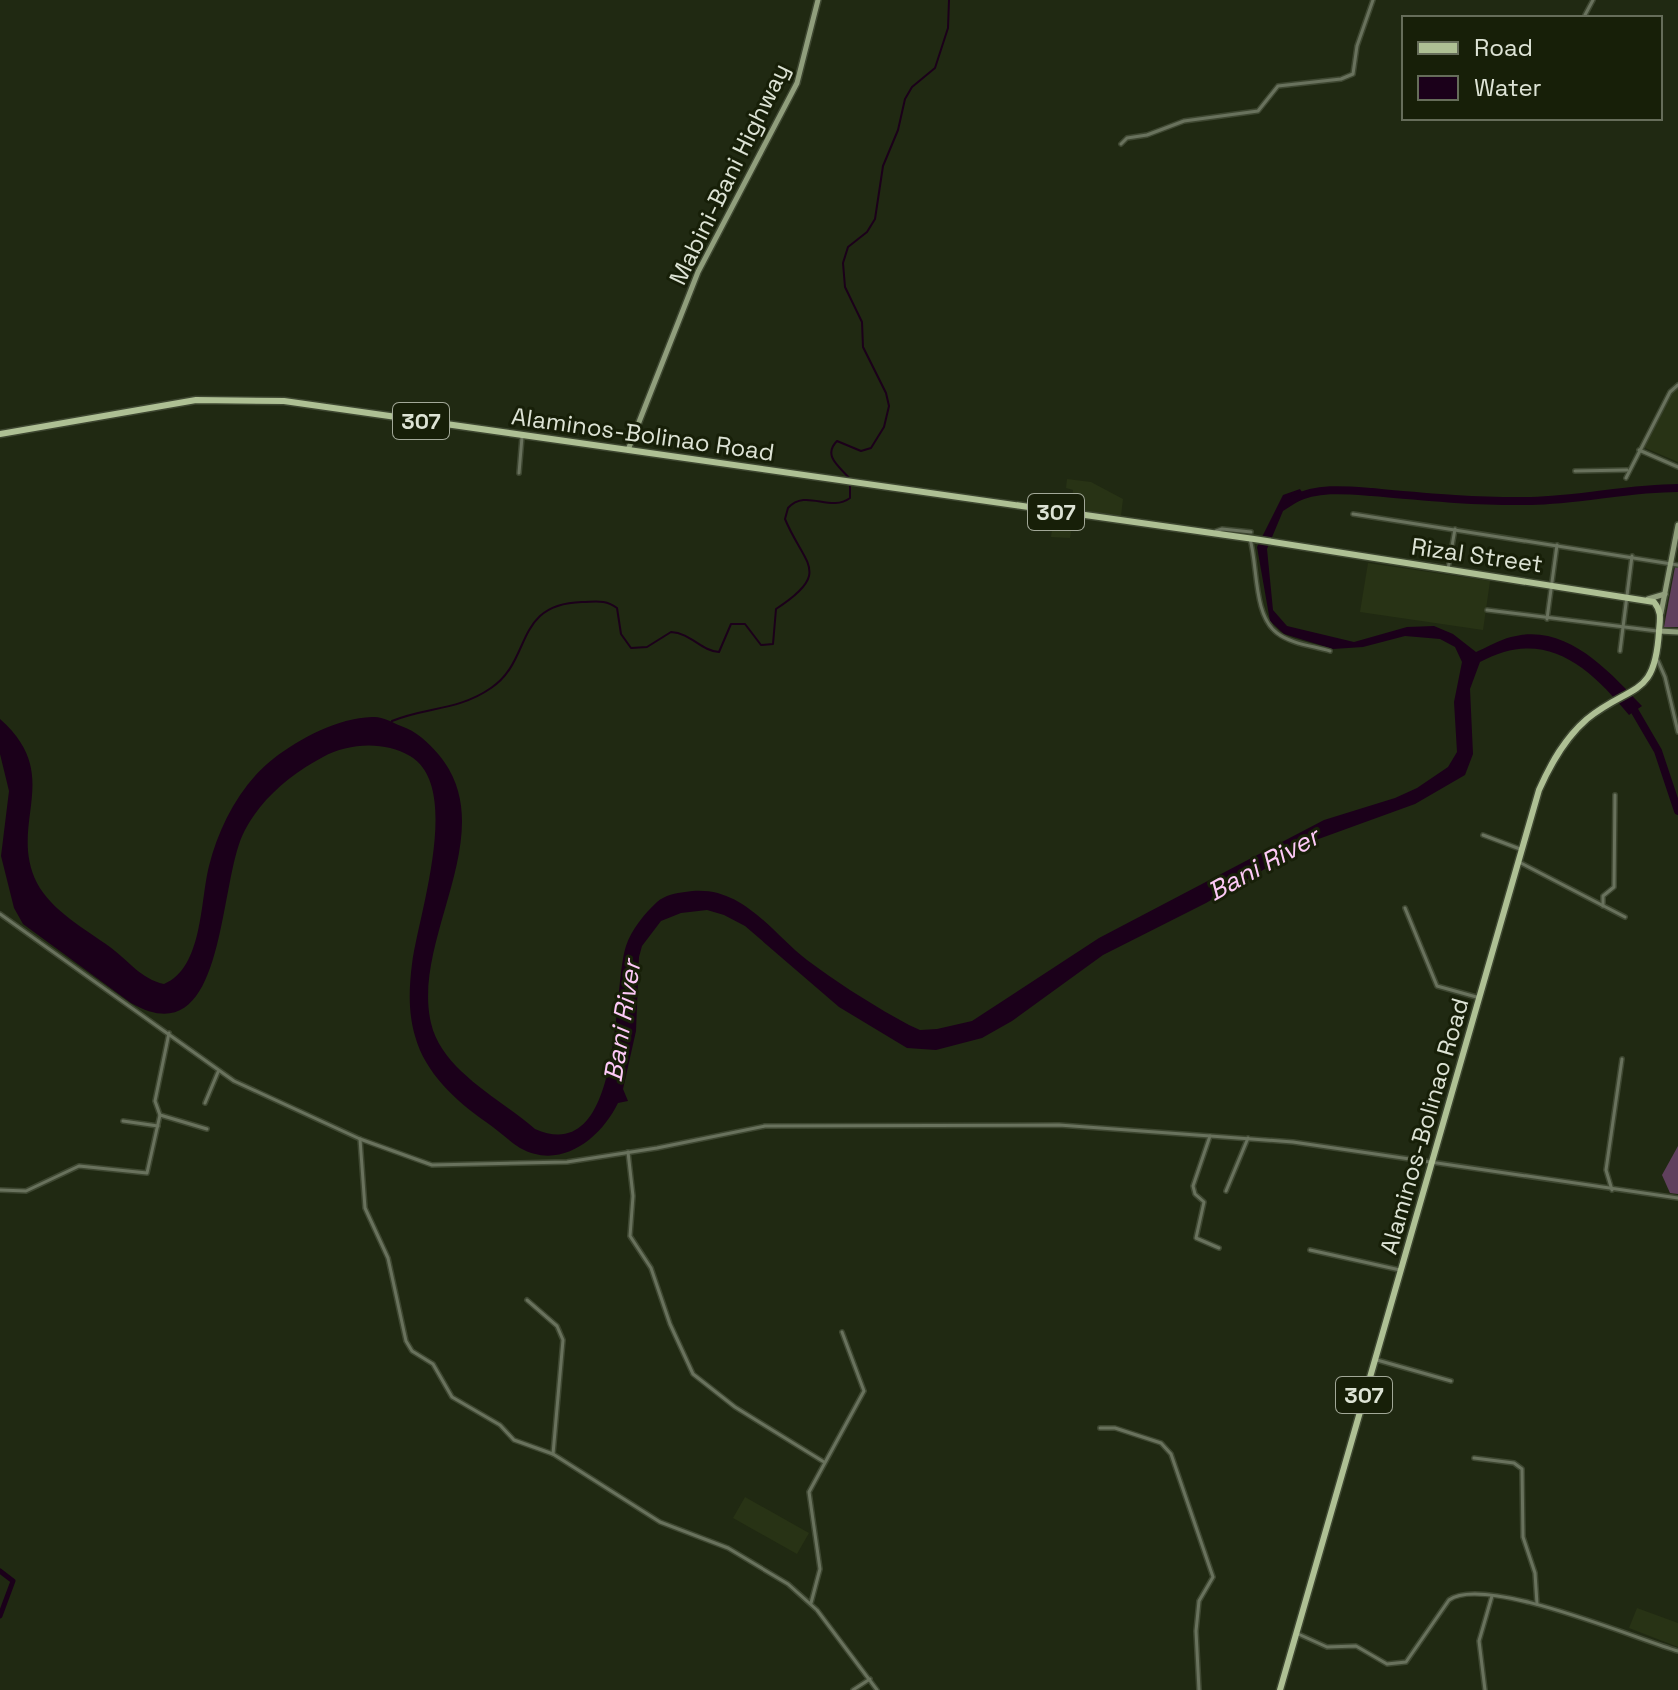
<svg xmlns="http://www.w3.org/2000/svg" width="1678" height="1690" viewBox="0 0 1678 1690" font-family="'Space Grotesk',sans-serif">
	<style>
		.built { fill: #283315 }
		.green { fill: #60405d }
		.water { fill: #1b001a }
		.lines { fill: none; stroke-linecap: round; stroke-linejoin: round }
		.stream { stroke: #1b001a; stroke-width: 2 }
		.canal { stroke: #1b001a; stroke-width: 5 }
		.river { stroke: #1b001a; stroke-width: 8 }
		.street-casing { stroke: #3e4731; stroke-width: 6 }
		.secondary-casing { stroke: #3e4731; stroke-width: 8 }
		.primary-casing { stroke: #3e4731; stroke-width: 9 }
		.street { stroke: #69725d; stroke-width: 3 }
		.secondary { stroke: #909e7c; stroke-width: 5 }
		.primary { stroke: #aec094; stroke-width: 6 }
		.labels { text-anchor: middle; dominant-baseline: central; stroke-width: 6; stroke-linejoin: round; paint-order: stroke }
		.shield { fill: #171f08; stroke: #a2a898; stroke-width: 2 }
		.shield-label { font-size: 22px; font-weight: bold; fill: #dde3d5 }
		.street-label { font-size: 24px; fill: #dde3d5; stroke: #171f08 }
		.water-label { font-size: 26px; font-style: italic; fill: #fecaf8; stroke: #171f08 }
	</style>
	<rect width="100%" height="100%" fill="#202912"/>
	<g class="built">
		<path d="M1676,386L1678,387V462L1643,447Z"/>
		<path d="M1067,479L1091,482L1123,499L1121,516L1071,509L1073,490L1066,488Z"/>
		<path d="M1054,515L1073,518L1070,538L1051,537Z"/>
		<path d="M1368,563L1490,581L1483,630L1360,612Z"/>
		<path d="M745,1497L809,1533L797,1554L733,1518Z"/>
		<path d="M1637,1608L1678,1623V1647L1629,1628Z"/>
	</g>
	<g class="green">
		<path d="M1675,567L1678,568V627H1664Z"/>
		<path d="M1678,1146V1194L1670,1193L1662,1175Z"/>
	</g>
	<path class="water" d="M1300,489L1305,497L1283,511L1267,549L1273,610L1287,626L1354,642L1407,627L1434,626L1453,634L1476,652C1488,647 1499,640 1511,637C1566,622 1609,671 1642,706L1629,715C1588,665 1544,627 1480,662L1470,689L1473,754L1465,775L1415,804L1313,841L1206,903L1103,955L1012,1021L982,1038L936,1050L907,1048L839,1007L745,926L724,915L707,910L681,913L661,921L642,946L639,957L636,1031L623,1089L628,1101L618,1103C601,1138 561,1171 520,1148C509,1141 498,1130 486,1122C456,1101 425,1073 415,1036C408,1012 409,988 412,964C418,916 463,787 410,756C384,741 349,743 323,757C291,774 262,798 245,830C217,881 228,1059 131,1003L23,924L14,908L1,856L9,791L0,754V719C65,776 7,823 37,883C52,911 85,929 110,947C129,961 141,979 164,984C203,968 200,901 209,866C219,826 241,784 273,759C300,738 338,718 372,717C382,716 392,722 401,726C416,731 428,742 439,755C503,832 411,938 431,1023C442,1071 501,1099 535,1129C624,1168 612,988 626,946C631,930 645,913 657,902C665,895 676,893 685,892C740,882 770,931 807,960C839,984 874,1006 909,1025L920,1030L937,1029L972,1021L1099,938L1324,820L1395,798L1417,788L1448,767L1457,752L1454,702L1462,662L1455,647L1440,639L1405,636L1363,647L1333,649L1284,634L1270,621L1257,547L1283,495Z"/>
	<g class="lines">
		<path class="stream" d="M392,721C425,707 458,711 491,688C533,660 513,604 582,602C595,602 605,599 617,608L621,634L631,648L647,647L671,632C691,633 701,651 719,652L731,624H745L761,645L773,644L776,609C833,572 804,565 785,519L788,508C806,488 830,513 850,498V479C840,467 822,456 837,441L861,451L871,448L884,427L889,406L886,393L863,347L862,322L845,287L843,263L848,247L867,232L875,219L883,166L898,130L905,99L912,87L935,68L948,28L949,0"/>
		<path class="canal" d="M0,1571L13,1581L0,1616"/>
		<g class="river">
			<path d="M1294,499C1318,487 1346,490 1372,492C1426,497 1477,502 1531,501C1581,500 1628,488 1678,488"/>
			<path d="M1630,703L1658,751L1678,811"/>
		</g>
		<g class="street-casing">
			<g id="street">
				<path d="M1585,15L1593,0"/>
				<path d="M1121,144L1127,138L1147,135L1184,121L1258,111L1278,86L1341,79L1353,74L1357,46L1373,0"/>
				<path d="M1639,450L1678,467"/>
				<path d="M1575,471L1627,470"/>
				<path d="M519,473L522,437"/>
				<path d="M1626,478L1670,392L1678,385"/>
				<path d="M1353,514L1678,565"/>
				<path d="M1216,531L1222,529L1251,532"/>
				<path d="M1250,539C1258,566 1253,615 1277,633C1291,644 1314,646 1330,651"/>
				<path d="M1448,569L1455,529"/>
				<path d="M1487,610L1657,631"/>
				<path d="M1547,619L1557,545"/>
				<path d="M1620,651L1632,556"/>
				<path d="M1658,661L1665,677L1678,732"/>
				<path d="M1483,835L1520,849"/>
				<path d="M1519,862L1625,917"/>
				<path d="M1603,906V896L1614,887L1615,795"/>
				<path d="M1405,908L1437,986L1480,998"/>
				<path d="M0,914L234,1081L360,1139L432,1165L567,1162L657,1148L765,1126L1059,1125L1293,1142L1678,1198"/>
				<path d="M169,1033L155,1101L160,1115L207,1129"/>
				<path d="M205,1103L218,1072"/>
				<path d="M123,1121L158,1126"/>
				<path d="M1210,1136L1193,1186L1195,1194L1204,1202L1196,1238L1219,1248"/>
				<path d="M360,1139L365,1208L388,1258L406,1341L412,1351L433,1364L452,1397L500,1425L514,1440L553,1454L660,1522L728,1548L788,1584L817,1610L877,1690"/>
				<path d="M628,1152L633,1196L630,1236L651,1268L670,1324L693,1374L735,1407L824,1462"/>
				<path d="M0,1190L26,1191L79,1166L147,1173L160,1115"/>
				<path d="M1612,1190L1606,1170L1622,1059"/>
				<path d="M1226,1191L1248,1138"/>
				<path d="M1310,1250L1400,1270"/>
				<path d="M527,1300L557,1326L563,1340L553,1454"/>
				<path d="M1377,1360L1451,1381"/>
				<path d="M1100,1428H1115L1161,1443L1171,1454L1213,1577L1199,1601L1196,1631L1199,1690"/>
				<path d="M1474,1458L1514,1463L1522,1469L1523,1537L1535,1573L1537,1604"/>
				<path d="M811,1603L820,1569L809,1492L864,1391L842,1332"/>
				<path d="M1296,1633L1327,1647L1356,1646L1387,1664L1406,1662L1449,1600C1484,1574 1636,1639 1678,1651"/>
				<path d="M853,1690L870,1679"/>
				<path d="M1485,1690L1479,1641L1492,1596"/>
			</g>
		</g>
		<g class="secondary-casing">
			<g id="secondary">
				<path d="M628,450L698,272L797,83L818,0"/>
				<path d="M1648,599L1665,594"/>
				<path d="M1661,613L1678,525"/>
				<path d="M1659,631L1678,632"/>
			</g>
		</g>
		<g class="primary-casing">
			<path id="primary" d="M0,434L196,400L284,401L1254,539L1654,602C1662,612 1660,619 1659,631C1655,699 1632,683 1587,719C1565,738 1551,763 1539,790L1280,1690"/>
		</g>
		<use href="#street" class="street"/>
		<use href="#secondary" class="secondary"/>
		<use href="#primary" class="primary"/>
	</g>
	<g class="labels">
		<g class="shield">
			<rect x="393" y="403" width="56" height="36" rx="6"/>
			<rect x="1028" y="494" width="56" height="36" rx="6"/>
			<rect x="1336" y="1377" width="56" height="36" rx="6"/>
		</g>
		<g class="shield-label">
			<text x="421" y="421">307</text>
			<text x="1056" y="512">307</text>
			<text x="1364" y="1395">307</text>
		</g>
		<g class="street-label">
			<text transform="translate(729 174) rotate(-64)">Mabini-Bani Highway</text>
			<text transform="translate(643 434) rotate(8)">Alaminos-Bolinao Road</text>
			<text transform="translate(1477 555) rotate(8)">Rizal Street</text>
			<text transform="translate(1424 1126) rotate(-74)">Alaminos-Bolinao Road</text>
		</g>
		<g class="water-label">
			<text transform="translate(1263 864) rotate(-29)">Bani River</text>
			<text transform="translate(622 1021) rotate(-81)">Bani River</text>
		</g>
	</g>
	<rect x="1402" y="16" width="260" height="104" fill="#171f08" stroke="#666d5a" stroke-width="2"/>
	<rect x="1418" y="42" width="40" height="12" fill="#aec094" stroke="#666d5a" stroke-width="2"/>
	<text x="1474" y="56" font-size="24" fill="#dde3d5">Road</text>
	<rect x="1418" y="76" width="40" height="24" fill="#1b001a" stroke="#666d5a" stroke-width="2"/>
	<text x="1474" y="96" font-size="24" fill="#dde3d5">Water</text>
</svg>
